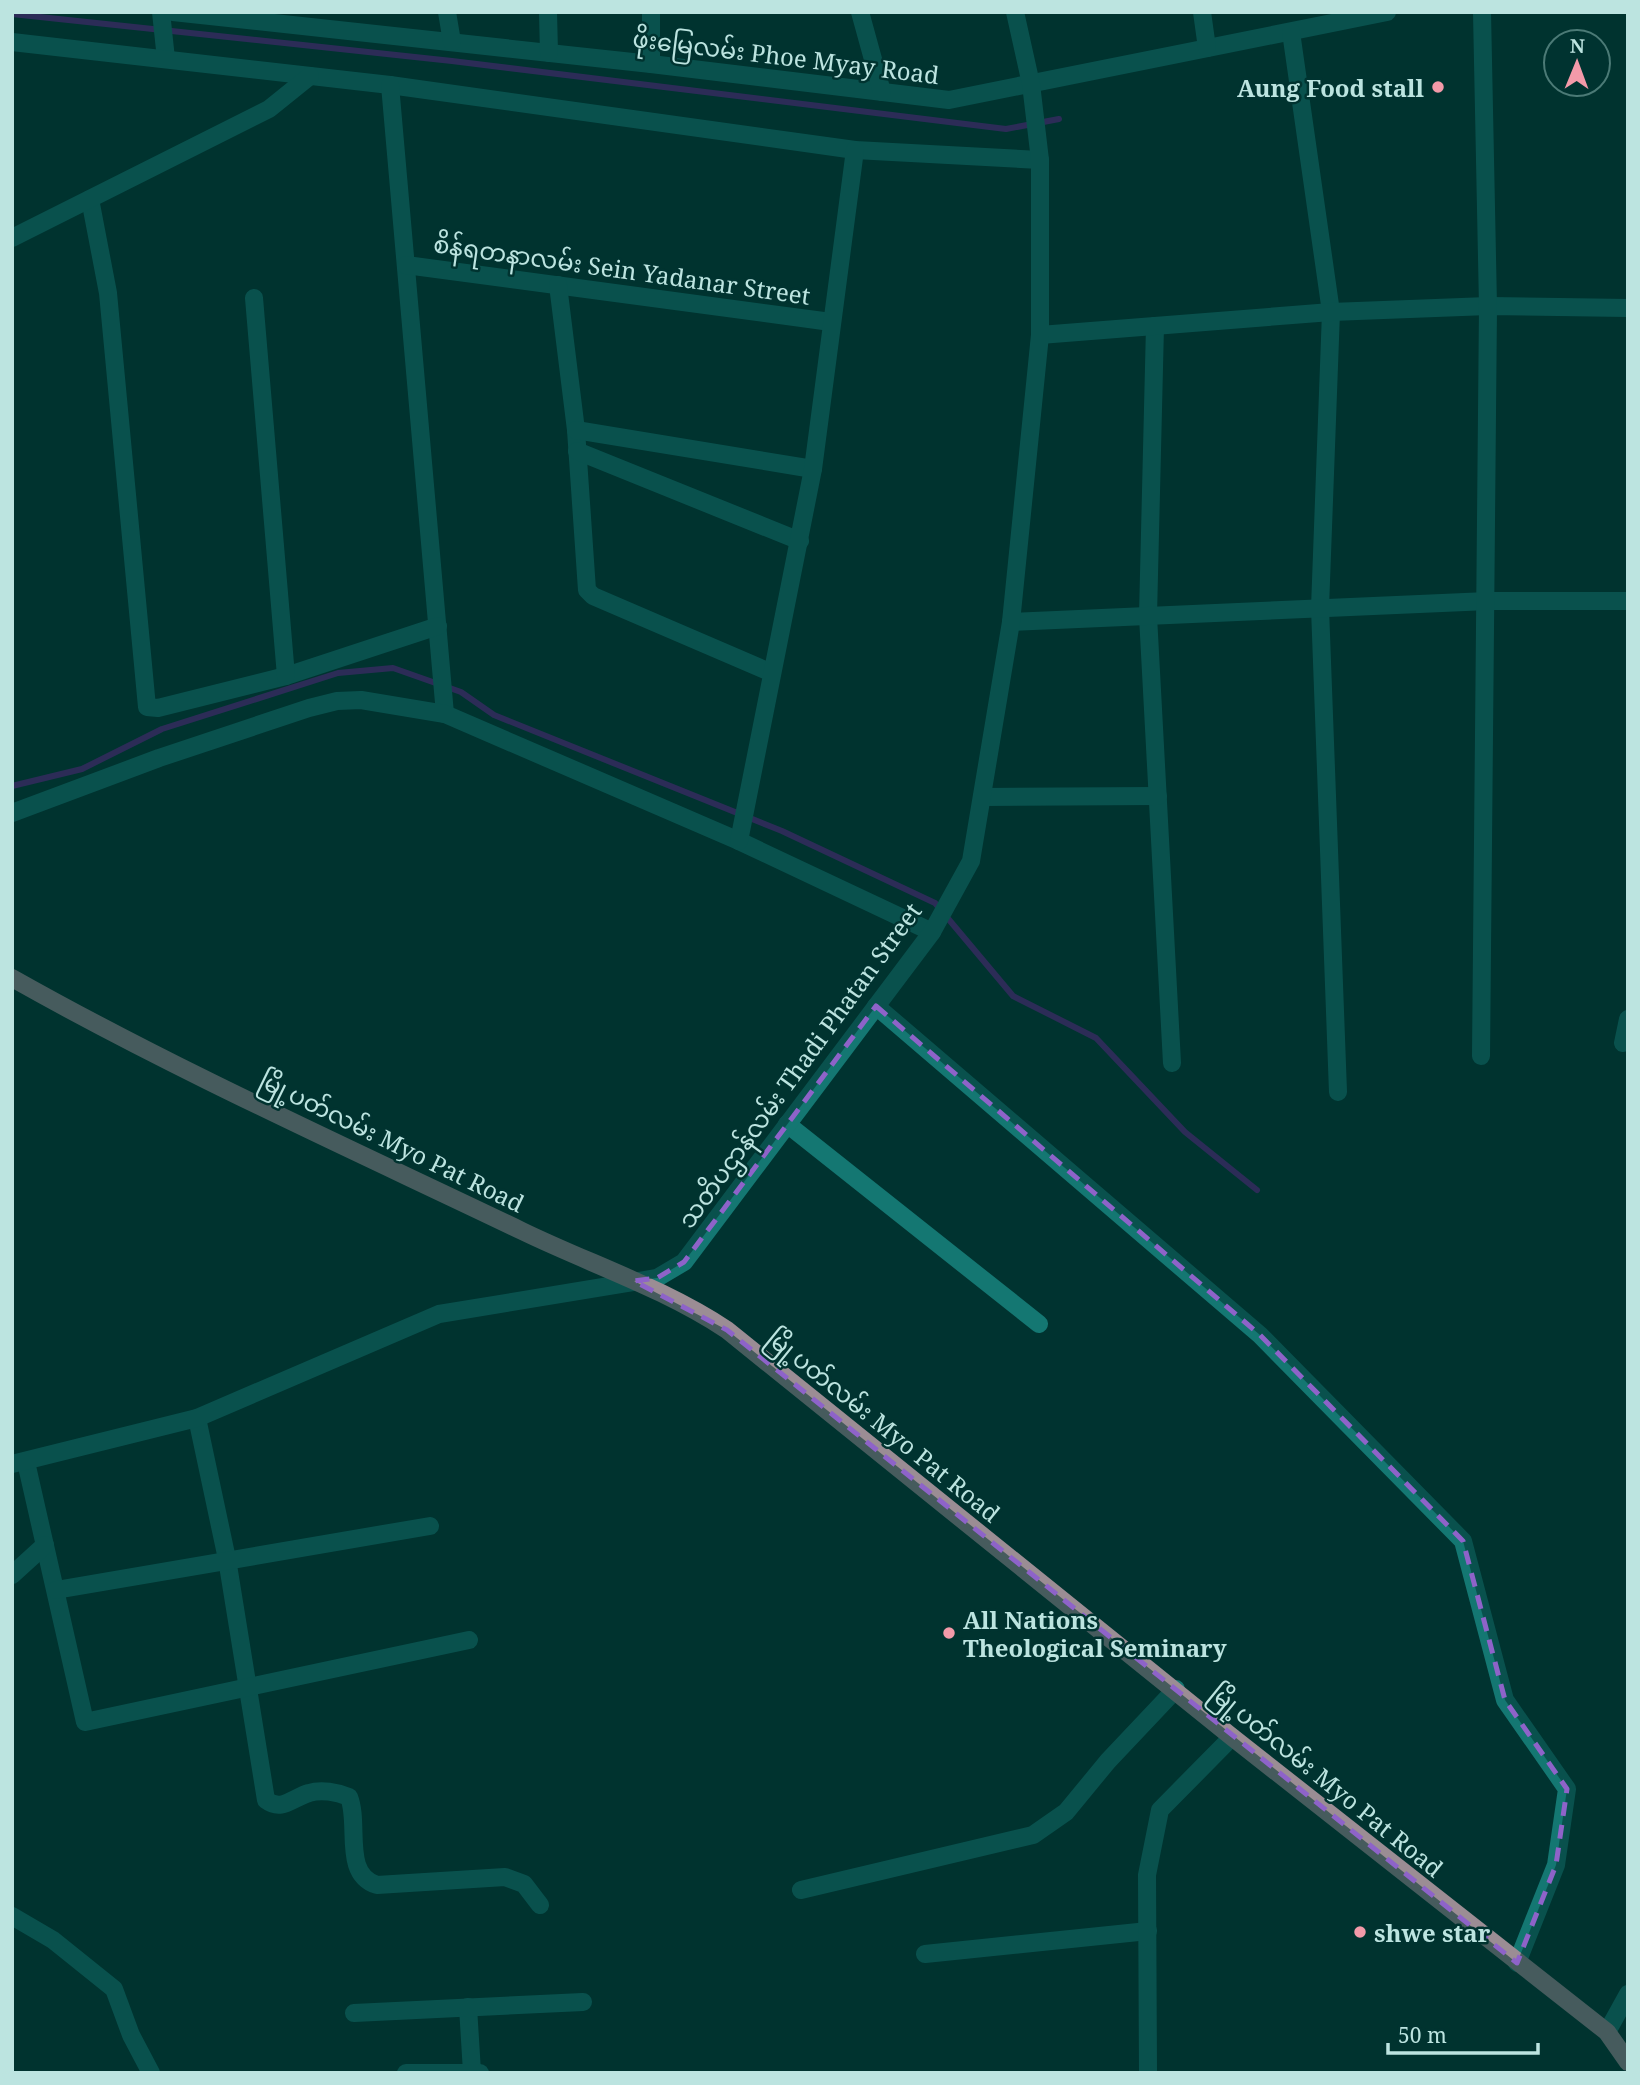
<svg xmlns="http://www.w3.org/2000/svg" width="1640" height="2085" viewBox="0 0 1640 2085" font-family="'Noto Serif','Noto Sans Myanmar',serif">
	<style>
		.lines { fill: none; stroke-linecap: round; stroke-linejoin: round }
		.stream { stroke: #622488; stroke-width: 6 }
		.minor { stroke: #147772; stroke-width: 18 }
		.major { stroke: #9b8d94; stroke-width: 18 }
		.marked { fill: none; stroke: #8e63c9; stroke-width: 5; stroke-dasharray: 14 9; stroke-linejoin: round }
		.poi-dot { fill: #f39aa9; stroke: #003330; stroke-width: 2.5 }
		.labels { text-anchor: middle; dominant-baseline: central; stroke-width: 5; stroke-linejoin: round; paint-order: stroke }
		.street-label { font-size: 24px; fill: #bce4e0; stroke: #003330 }
		.poi-label { font-size: 24px; font-weight: bold; fill: #bce4e0; stroke: #003330; text-anchor: start }
	</style>
	<rect width="100%" height="100%" fill="#003330"/>
	<g class="lines">
		<g class="stream">
			<path d="M12,14L452,61L1006,129L1059,119"/>
			<path d="M12,786L82,769L162,729L338,673L393,668L461,692L494,715L782,831L935,903L1013,996L1096,1038L1185,1132L1257,1190"/>
		</g>
		<g class="minor">
			<path d="M161,12L166,59"/>
			<path d="M173,12L651,64L949,100L1387,12"/>
			<path d="M447,12L452,42"/>
			<path d="M548,12L549,53"/>
			<path d="M860,12L882,92"/>
			<path d="M1202,12L1207,48"/>
			<path d="M1291,32L1331,312L1320,608L1338,1092"/>
			<path d="M12,42L390,85L855,150L1040,160"/>
			<path d="M651,64V12"/>
			<path d="M390,85L445,714"/>
			<path d="M90,199L108,293L147,707L158,708L286,676L438,626"/>
			<path d="M12,238L269,109L310,76"/>
			<path d="M406,265L831,322"/>
			<path d="M558,285L576,430L587,590L593,596L772,673"/>
			<path d="M254,298L286,676"/>
			<path d="M1155,326L1148,616L1172,1063"/>
			<path d="M1040,335L1331,312L1488,306L1628,308"/>
			<path d="M576,430L813,469"/>
			<path d="M577,451L800,541"/>
			<path d="M1011,622L1488,601H1628"/>
			<path d="M982,797L1158,796"/>
			<path d="M12,813L159,758L309,708L337,701L361,700L445,714L739,841L932,932"/>
			<path d="M739,841L813,469L855,150"/>
			<path d="M876,1006L1260,1335L1463,1541L1505,1700L1567,1789L1556,1865L1517,1963"/>
			<path d="M1623,1043L1628,1019"/>
			<path d="M1481,1056L1488,306L1482,12"/>
			<path d="M787,1124L1039,1324"/>
			<path d="M197,1418L227,1559L266,1800C282,1812 292,1798 309,1793C321,1789 337,1792 349,1797C360,1825 342,1874 377,1885L505,1877L524,1884L540,1905"/>
			<path d="M26,1462L85,1722L469,1640"/>
			<path d="M12,1464L197,1418L439,1314L657,1278L684,1262L932,932L971,861L1011,622L1040,335V160L1031,84L1015,12"/>
			<path d="M12,1575L45,1545"/>
			<path d="M56,1590L430,1526"/>
			<path d="M801,1890L1033,1835L1066,1812L1108,1761L1176,1689"/>
			<path d="M12,1916L53,1940L114,1989L131,2035L151,2073"/>
			<path d="M925,1954L1148,1931"/>
			<path d="M468,2007L472,2072"/>
			<path d="M354,2013L583,2002"/>
			<path d="M1607,2032L1628,1994"/>
			<path d="M406,2073H480"/>
			<path d="M1148,2073L1147,1875L1160,1810L1232,1737"/>
		</g>
		<path class="major" d="M12,978C177,1071 351,1149 522,1231C590,1264 664,1288 727,1330L1232,1737L1607,2032L1628,2062"/>
	</g>
	<path d="M0 0H1640V2085H0ZM876,1006L1260,1335L1463,1541L1505,1700L1567,1789L1556,1865L1517,1963L727,1330L634,1281L657,1278L684,1262Z" fill="#003330" fill-opacity=".55" fill-rule="evenodd"/>
	<path class="marked" d="M876,1006L1260,1335L1463,1541L1505,1700L1567,1789L1556,1865L1517,1963L727,1330L634,1281L657,1278L684,1262Z"/>
	<g class="poi-dot">
		<circle cx="1438" cy="87" r="7"/>
		<circle cx="949" cy="1633" r="7"/>
		<circle cx="1360" cy="1932" r="7"/>
	</g>
	<g class="labels">
		<g class="street-label">
			<text transform="translate(786 56) rotate(7)">ဖိုးမြေလမ်း Phoe Myay Road</text>
			<text transform="translate(622 269) rotate(8)">စိန်ရတနာလမ်း Sein Yadanar Street</text>
			<text transform="translate(799 1065) rotate(-54)">သတိပဌာန်လမ်း Thadi Phatan Street</text>
			<text transform="translate(392 1141) rotate(26)">မြို့ပတ်လမ်း Myo Pat Road</text>
			<text transform="translate(884 1425) rotate(39)">မြို့ပတ်လမ်း Myo Pat Road</text>
			<text transform="translate(1327 1780) rotate(39)">မြို့ပတ်လမ်း Myo Pat Road</text>
		</g>
		<g class="poi-label">
			<text x="1424" y="87" text-anchor="end">Aung Food stall</text>
			<text x="963" y="1619">All Nations<tspan x="963" dy="28">Theological Seminary</tspan></text>
			<text x="1374" y="1932">shwe star</text>
		</g>
	</g>
	<rect width="1640" height="2085" fill="none" stroke="#bce4e0" stroke-width="28"/>
	<g transform="translate(1577 63) rotate(1)"><circle r="33" fill="#003330" stroke="#4b7a76" stroke-width="2"/>
	<path d="M0-5L12 26L0 18L-12 26Z" fill="#f39aa9"/>
	<text y="-10" font-size="19" font-weight="bold" text-anchor="middle" fill="#bce4e0">N</text>
	</g>
	<path d="M1388 2043v10h150v-10" fill="none" stroke="#bce4e0" stroke-width="3.5"/>
	<text x="1398" y="2043" font-size="21" fill="#bce4e0" stroke="#003330" stroke-width="5" paint-order="stroke">50 m</text>
</svg>
